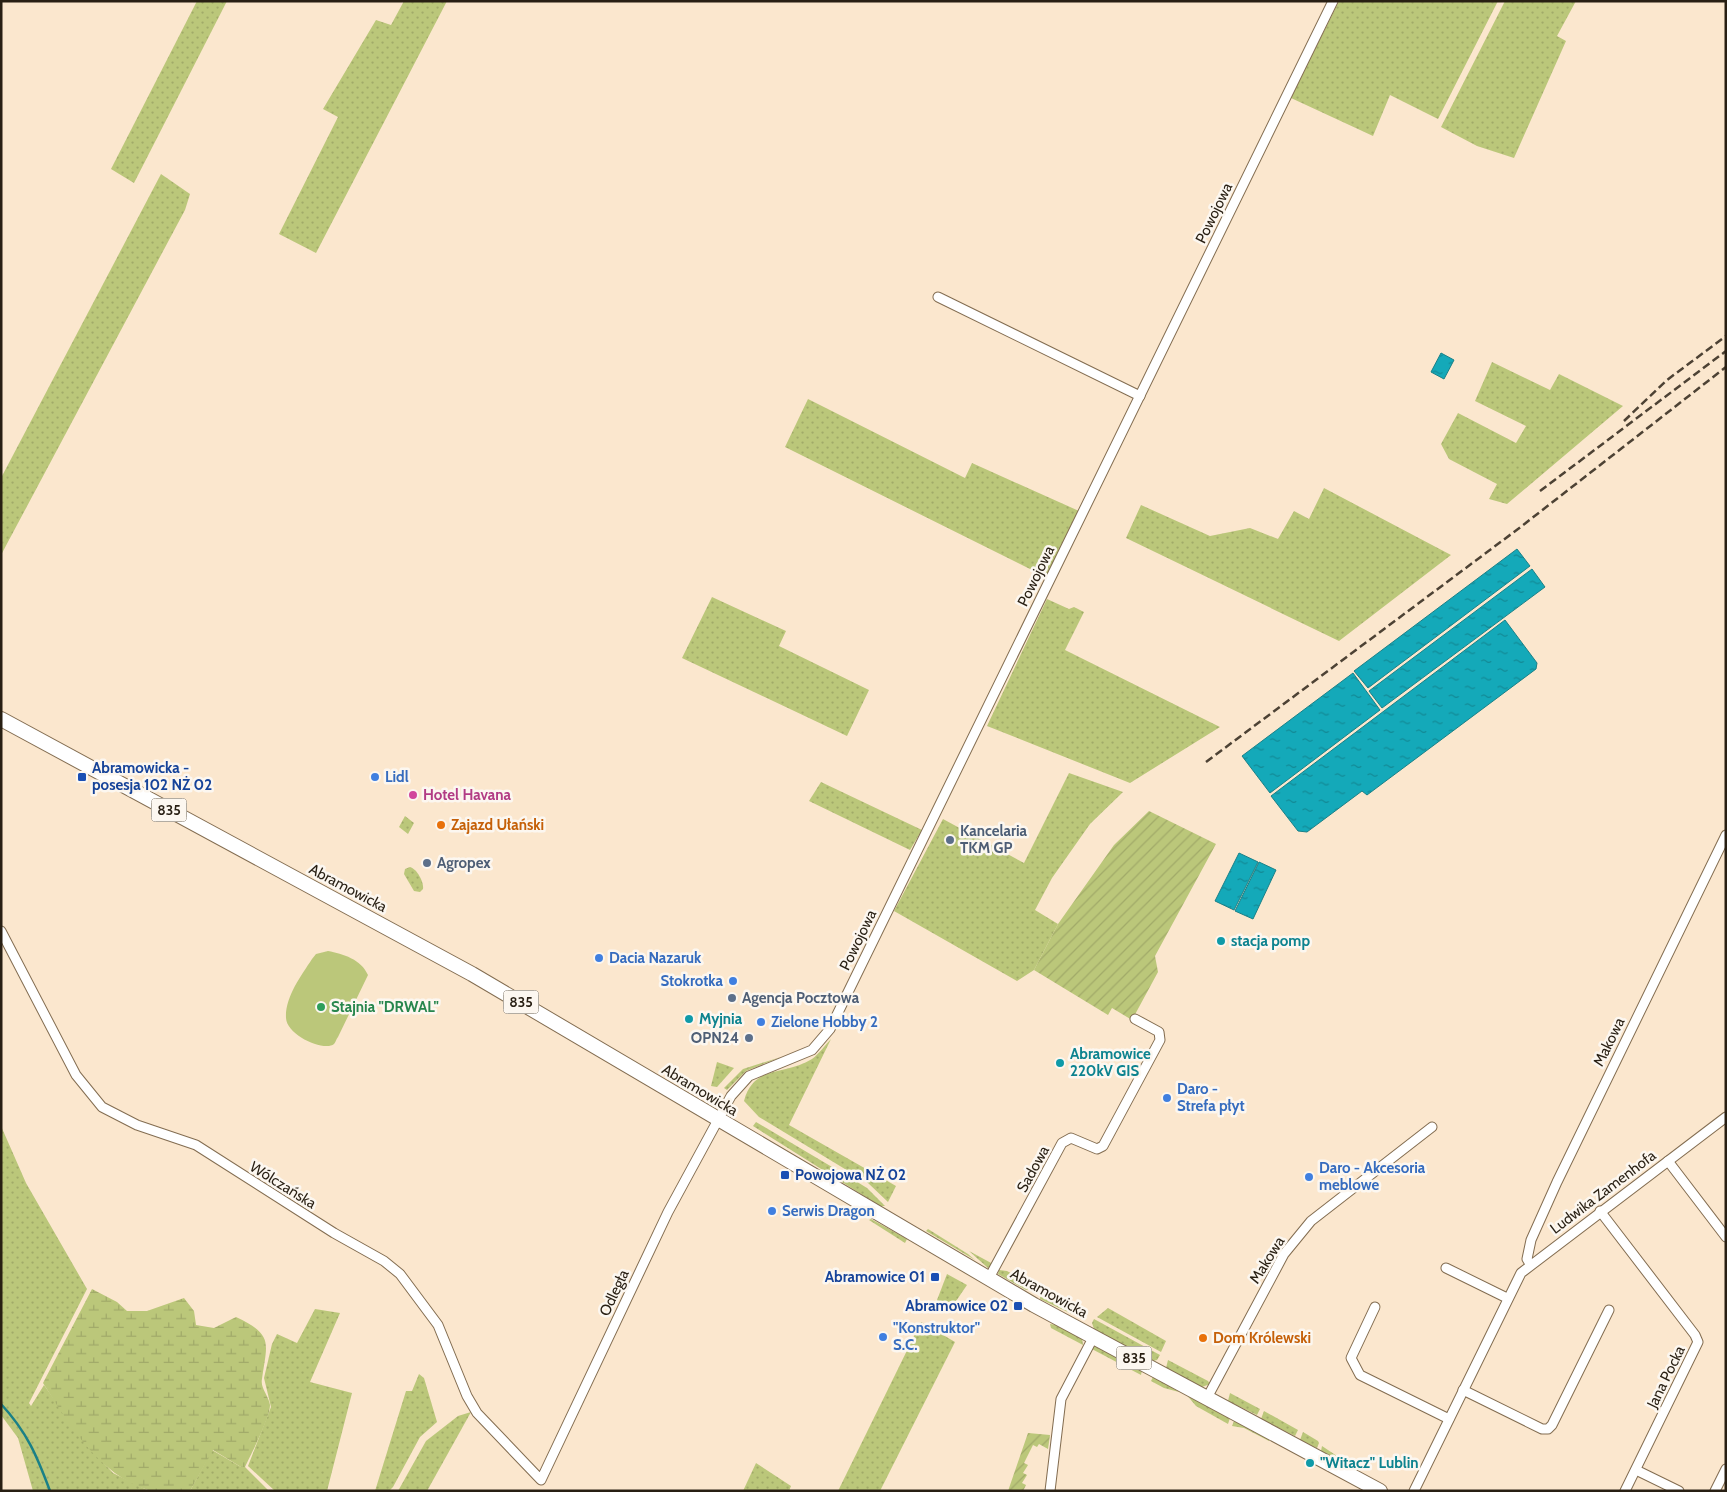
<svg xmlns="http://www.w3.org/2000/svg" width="1727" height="1492" viewBox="0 0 1727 1492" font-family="Cabin,sans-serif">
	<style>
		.grass { fill: url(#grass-dots) }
		.wetland { fill: url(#wetland-marsh) }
		.garden { fill: url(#garden-furrows) }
		.pitch { fill: #bbc77a }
		.water { fill: url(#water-ripples); stroke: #1a8087 }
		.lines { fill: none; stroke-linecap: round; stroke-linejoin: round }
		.stream { stroke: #1a8087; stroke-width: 2.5 }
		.street-casing { stroke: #836d51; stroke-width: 11 }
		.primary-casing { stroke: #836d51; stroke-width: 16 }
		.street { stroke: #fff; stroke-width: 9 }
		.primary { stroke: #fff; stroke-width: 14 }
		.rail { stroke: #4d4234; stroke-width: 2.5; stroke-dasharray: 8 4; stroke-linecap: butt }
		.transit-dot { fill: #1a4fb4; stroke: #fcf7f0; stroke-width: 2 }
		.shop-dot { fill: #3f7fe0; stroke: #fcf7f0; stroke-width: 2 }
		.hotel-dot { fill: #d1479c; stroke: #fcf7f0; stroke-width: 2 }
		.food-dot { fill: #e8710a; stroke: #fcf7f0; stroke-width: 2 }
		.service-dot { fill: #5c6f8a; stroke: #fcf7f0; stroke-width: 2 }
		.culture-dot { fill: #0f9aa8; stroke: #fcf7f0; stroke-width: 2 }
		.leisure-dot { fill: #2e9e5b; stroke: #fcf7f0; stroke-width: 2 }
		.labels { text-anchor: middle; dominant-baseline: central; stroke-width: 5; stroke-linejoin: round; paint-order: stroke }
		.shield { fill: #fcf7f0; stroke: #686055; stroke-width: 1 }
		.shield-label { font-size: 14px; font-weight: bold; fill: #281f13 }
		.street-label { font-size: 15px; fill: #281f13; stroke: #fcf7f0 }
		.transit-label { font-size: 15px; font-weight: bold; fill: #164399; stroke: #fcf7f0; text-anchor: start }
		.shop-label { font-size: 15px; font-weight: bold; fill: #366cbe; stroke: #fcf7f0; text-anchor: start }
		.hotel-label { font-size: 15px; font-weight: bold; fill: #b23c85; stroke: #fcf7f0; text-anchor: start }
		.food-label { font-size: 15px; font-weight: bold; fill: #c56008; stroke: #fcf7f0; text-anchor: start }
		.service-label { font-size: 15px; font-weight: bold; fill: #4e5e75; stroke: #fcf7f0; text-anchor: start }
		.culture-label { font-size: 15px; font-weight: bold; fill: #0d838f; stroke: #fcf7f0; text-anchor: start }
		.leisure-label { font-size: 15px; font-weight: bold; fill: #27864d; stroke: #fcf7f0; text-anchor: start }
	</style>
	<defs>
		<pattern id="grass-dots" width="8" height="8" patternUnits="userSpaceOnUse" patternTransform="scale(1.25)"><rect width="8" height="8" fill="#bbc77a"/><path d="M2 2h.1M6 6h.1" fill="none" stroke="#a1aa69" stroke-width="1.8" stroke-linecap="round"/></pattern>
		<pattern id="wetland-marsh" width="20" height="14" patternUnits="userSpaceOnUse" patternTransform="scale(1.25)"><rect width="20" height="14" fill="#bbc77a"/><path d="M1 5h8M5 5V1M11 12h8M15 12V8" fill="none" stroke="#a1aa69"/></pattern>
		<pattern id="garden-furrows" width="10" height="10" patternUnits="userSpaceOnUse" patternTransform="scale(1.25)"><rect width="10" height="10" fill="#bbc77a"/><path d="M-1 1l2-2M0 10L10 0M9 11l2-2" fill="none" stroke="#a1aa69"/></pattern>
		<pattern id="water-ripples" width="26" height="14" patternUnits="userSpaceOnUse" patternTransform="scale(1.25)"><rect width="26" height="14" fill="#14a9b9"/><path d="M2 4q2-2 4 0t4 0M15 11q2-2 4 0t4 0" fill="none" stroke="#128995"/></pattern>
	</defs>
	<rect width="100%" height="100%" fill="#fbe7ce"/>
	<g class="grass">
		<path d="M197,1H227L134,183L111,169Z"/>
		<path d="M404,1H447L316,253L279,234L338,117L323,109L376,20L391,25Z"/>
		<path d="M1339,1H1498L1438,119L1390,95L1373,136L1291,98Z"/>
		<path d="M1505,1H1576L1557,36L1566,41L1514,158L1477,146L1441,127Z"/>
		<path d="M161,174L190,194L185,210L1,555V478Z"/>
		<path d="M1492,362L1550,390L1559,374L1623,406L1507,504L1489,499L1497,484L1449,459L1441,444L1458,413L1516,443L1526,426L1475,401Z"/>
		<path d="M808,399L965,478L972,463L1079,511L1046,577L785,447Z"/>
		<path d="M1324,488L1451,555L1339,641L1126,538L1141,505L1210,536L1250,528L1278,539L1294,511L1309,519Z"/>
		<path d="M712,597L786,631L779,646L869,690L847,736L682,658Z"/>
		<path d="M1047,599L1069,609L1074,607L1084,612L1065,650L1220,727L1130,783L987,726Z"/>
		<path d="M1069,773L1123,792L1090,824L1052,878L1035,910L1058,924L1034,970L1017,981L894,911L943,819L1024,863Z"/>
		<path d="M821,782L922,830L910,850L809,801Z"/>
		<path d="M405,816L414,823L408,834L399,827Z"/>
		<path d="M410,867C417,869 424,882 423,889L420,892L414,891L404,874L405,869Z"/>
		<path d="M831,1039L789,1125L896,1186L888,1202L868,1183L759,1117L744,1101C754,1064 785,1076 812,1059C819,1054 825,1045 831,1039Z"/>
		<path d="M781,1057L746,1071L727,1090L724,1088L743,1069Z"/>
		<path d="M717,1062L734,1068L717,1087L711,1086Z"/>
		<path d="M756,1122L854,1180L867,1188L885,1206H880L753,1126Z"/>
		<path d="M1,1126L26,1183L87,1289L29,1403L31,1406L44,1385L84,1442L113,1473L149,1491H33L18,1438L1,1415Z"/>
		<path d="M871,1219L907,1239L905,1243L869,1220Z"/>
		<path d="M928,1229L968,1254L975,1260L926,1231Z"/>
		<path d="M969,1251L993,1264L988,1268Z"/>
		<path d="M999,1270L1007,1271L1036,1287L1026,1290L998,1274Z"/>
		<path d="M947,1274L967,1285L954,1304L947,1308L940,1305L937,1300Z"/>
		<path d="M1041,1290L1075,1308L1072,1314L1040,1299Z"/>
		<path d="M1108,1308L1166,1341L1161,1352L1097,1317Z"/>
		<path d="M315,1309L340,1313L310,1382L352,1393L327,1491H275L248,1466L271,1407L264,1378L272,1344L277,1334L297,1343Z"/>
		<path d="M1094,1319L1160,1355L1157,1360L1153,1361L1094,1329L1092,1323Z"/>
		<path d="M921,1322L955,1342L880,1491H838Z"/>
		<path d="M1050,1324L1062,1326L1082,1338L1083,1345L1051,1328Z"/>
		<path d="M1095,1345L1142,1370L1141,1375L1090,1348Z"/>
		<path d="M1168,1360L1208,1381L1210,1384L1202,1387L1166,1368Z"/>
		<path d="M419,1374L424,1378L437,1422L420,1437L393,1487L389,1491H375L406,1391H412Z"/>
		<path d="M1153,1377H1155L1179,1392L1164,1388L1151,1381Z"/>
		<path d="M1185,1393L1230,1418L1228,1424L1196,1406Z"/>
		<path d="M1230,1393L1260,1409L1257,1415L1228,1401Z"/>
		<path d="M1264,1411L1298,1430L1295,1436L1261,1419Z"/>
		<path d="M471,1412L427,1491H398L426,1441L458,1416Z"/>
		<path d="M1234,1421L1269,1439V1441L1244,1428L1232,1426Z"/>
		<path d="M1303,1432L1318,1441L1319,1443L1317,1448L1300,1440Z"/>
		<path d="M1322,1446L1340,1458L1357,1465L1355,1468L1321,1451Z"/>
		<path d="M212,1450L241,1467H245L269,1491H190Z"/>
		<path d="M756,1463L791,1486L789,1491H743Z"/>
	</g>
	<path class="wetland" d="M92,1289L117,1302L127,1311H147L184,1298L194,1311L196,1325L214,1328L236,1317C274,1335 267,1343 262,1379C260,1388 269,1396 270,1405C270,1418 251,1454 245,1467H241L213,1450L190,1491C178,1491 160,1492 148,1490C99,1475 69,1424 43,1383Z"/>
	<g class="garden">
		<path d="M1149,811L1216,844L1155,956L1158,972L1132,1020L1112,1008L1108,1015L1034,970L1058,924L1114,845Z"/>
		<path d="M1028,1433L1050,1435L1048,1449L1039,1444L1037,1447L1033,1445L1024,1463L1028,1465L1023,1473L1027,1475L1022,1483L1026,1485L1023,1491H1008Z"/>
	</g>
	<path class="pitch" d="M328,951C343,954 361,959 368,975L338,1037C336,1039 336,1042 334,1044C325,1052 287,1036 286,1018C285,997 301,976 312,959L316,954Z"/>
	<g class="water">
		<path d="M1441,353L1454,360L1444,379L1431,372Z"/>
		<path d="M1517,549L1530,566L1368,688L1354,671Z"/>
		<path d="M1532,569L1545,587L1382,708L1369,691Z"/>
		<path d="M1505,620L1537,663L1536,669L1367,795L1362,791L1307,832L1298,831L1271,796Z"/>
		<path d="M1353,673L1380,710L1270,793L1242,756Z"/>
		<path d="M1239,853L1258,862L1234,910L1215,901Z"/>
		<path d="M1259,862L1276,870L1253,919L1235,911Z"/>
	</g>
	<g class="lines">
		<path class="stream" d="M1,1404C27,1432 37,1456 50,1491"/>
		<g class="street-casing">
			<g id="street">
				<path d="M938,297L1140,396"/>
				<path d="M1,931L76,1075L102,1107L137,1125L196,1145L334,1233L384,1261L400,1274L438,1325L467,1396L477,1413L541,1480L668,1212L731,1096L749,1076L812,1050L830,1029L1333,1"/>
				<path d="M1668,1161L1726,1237"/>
				<path d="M1600,1211L1695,1335L1698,1342L1625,1491"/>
				<path d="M1530,1264L1527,1259L1531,1240L1557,1182L1726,835"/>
				<path d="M1446,1268L1507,1298"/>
				<path d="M989,1278L1062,1143L1071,1138L1097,1149L1103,1146L1160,1040L1159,1032L1135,1019"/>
				<path d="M1375,1307L1351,1358L1360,1375L1449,1419"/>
				<path d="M1463,1390L1542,1429H1548L1552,1425L1609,1310"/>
				<path d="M1207,1398L1284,1254L1311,1221L1432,1127"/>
				<path d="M1636,1470L1679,1491"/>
				<path d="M1050,1491L1061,1399L1094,1336"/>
				<path d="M1414,1491L1521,1273L1726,1117"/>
				<path d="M1715,1491L1726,1469"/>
			</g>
		</g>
		<g class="primary-casing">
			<path id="primary" d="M1,719L472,974L1034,1305L1380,1491"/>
		</g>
		<use href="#street" class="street"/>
		<use href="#primary" class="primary"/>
		<g class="rail">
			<path d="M1624,421L1667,380L1726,336"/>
			<path d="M1540,491L1726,351"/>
			<path d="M1206,762L1518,529L1726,367"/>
		</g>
	</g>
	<g class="transit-dot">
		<rect x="77" y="772" width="10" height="10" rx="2.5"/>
		<rect x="780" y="1170" width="10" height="10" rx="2.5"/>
		<rect x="930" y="1272" width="10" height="10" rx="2.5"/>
		<rect x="1013" y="1301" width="10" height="10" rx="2.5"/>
	</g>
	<g class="shop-dot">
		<circle cx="375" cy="777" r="5"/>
		<circle cx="599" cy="958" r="5"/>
		<circle cx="733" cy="981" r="5"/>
		<circle cx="761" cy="1022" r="5"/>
		<circle cx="1167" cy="1098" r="5"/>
		<circle cx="1309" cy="1177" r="5"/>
		<circle cx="772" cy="1211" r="5"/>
		<circle cx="883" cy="1337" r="5"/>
	</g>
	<circle class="hotel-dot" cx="413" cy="795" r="5"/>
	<g class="food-dot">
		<circle cx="441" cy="825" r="5"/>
		<circle cx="1203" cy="1338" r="5"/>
	</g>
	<g class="service-dot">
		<circle cx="950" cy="840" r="5"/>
		<circle cx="427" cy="863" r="5"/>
		<circle cx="732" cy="998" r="5"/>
		<circle cx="749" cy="1038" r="5"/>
	</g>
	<g class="culture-dot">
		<circle cx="1221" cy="941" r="5"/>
		<circle cx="689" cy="1019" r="5"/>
		<circle cx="1060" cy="1063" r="5"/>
		<circle cx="1310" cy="1463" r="5"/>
	</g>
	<circle class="leisure-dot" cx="321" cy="1007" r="5"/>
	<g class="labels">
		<g class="shield">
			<rect x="151.5" y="798.5" width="35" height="23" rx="4"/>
			<rect x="503.5" y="990.5" width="35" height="23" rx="4"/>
			<rect x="1116.5" y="1346.5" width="35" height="23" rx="4"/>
		</g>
		<g class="shield-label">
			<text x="169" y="810">835</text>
			<text x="521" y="1002">835</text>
			<text x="1134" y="1358">835</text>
		</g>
		<g class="street-label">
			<text transform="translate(1214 213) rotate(-64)">Powojowa</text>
			<text transform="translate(1036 576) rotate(-64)">Powojowa</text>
			<text transform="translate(348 888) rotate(28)">Abramowicka</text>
			<text transform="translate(858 940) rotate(-64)">Powojowa</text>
			<text transform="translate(1609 1042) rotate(-64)">Makowa</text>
			<text transform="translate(700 1090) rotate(31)">Abramowicka</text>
			<text transform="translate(1033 1169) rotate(-61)">Sadowa</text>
			<text transform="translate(283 1185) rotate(32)">Wólczańska</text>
			<text transform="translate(1603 1192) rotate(-37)">Ludwika Zamenhofa</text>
			<text transform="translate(1267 1260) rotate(-58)">Makowa</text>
			<text transform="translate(614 1293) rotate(-65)">Odległa</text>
			<text transform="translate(1049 1293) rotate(29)">Abramowicka</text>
			<text transform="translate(1666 1377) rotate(-64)">Jana Pocka</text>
		</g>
		<g class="transit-label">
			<text x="92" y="768">Abramowicka -<tspan x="92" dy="17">posesja 102 NŻ 02</tspan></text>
			<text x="795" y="1175">Powojowa NŻ 02</text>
			<text x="925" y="1277" text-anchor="end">Abramowice 01</text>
			<text x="1008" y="1306" text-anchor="end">Abramowice 02</text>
		</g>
		<g class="shop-label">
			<text x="385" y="777">Lidl</text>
			<text x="609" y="958">Dacia Nazaruk</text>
			<text x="723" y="981" text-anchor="end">Stokrotka</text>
			<text x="771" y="1022">Zielone Hobby 2</text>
			<text x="1177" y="1089">Daro -<tspan x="1177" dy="17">Strefa płyt</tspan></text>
			<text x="1319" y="1168">Daro - Akcesoria<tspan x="1319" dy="17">meblowe</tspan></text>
			<text x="782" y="1211">Serwis Dragon</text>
			<text x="893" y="1328">"Konstruktor"<tspan x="893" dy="17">S.C.</tspan></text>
		</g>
		<g class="hotel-label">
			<text x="423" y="795">Hotel Havana</text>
		</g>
		<g class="food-label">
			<text x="451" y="825">Zajazd Ułański</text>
			<text x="1213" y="1338">Dom Królewski</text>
		</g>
		<g class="service-label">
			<text x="960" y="831">Kancelaria<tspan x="960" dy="17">TKM GP</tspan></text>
			<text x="437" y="863">Agropex</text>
			<text x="742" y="998">Agencja Pocztowa</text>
			<text x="739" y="1038" text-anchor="end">OPN24</text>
		</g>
		<g class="culture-label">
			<text x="1231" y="941">stacja pomp</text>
			<text x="699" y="1019">Myjnia</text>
			<text x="1070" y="1054">Abramowice<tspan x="1070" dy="17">220kV GIS</tspan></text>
			<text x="1320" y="1463">"Witacz" Lublin</text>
		</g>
		<g class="leisure-label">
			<text x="331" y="1007">Stajnia "DRWAL"</text>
		</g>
	</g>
	<rect width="1727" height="1492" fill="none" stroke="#281f13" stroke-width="5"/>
</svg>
